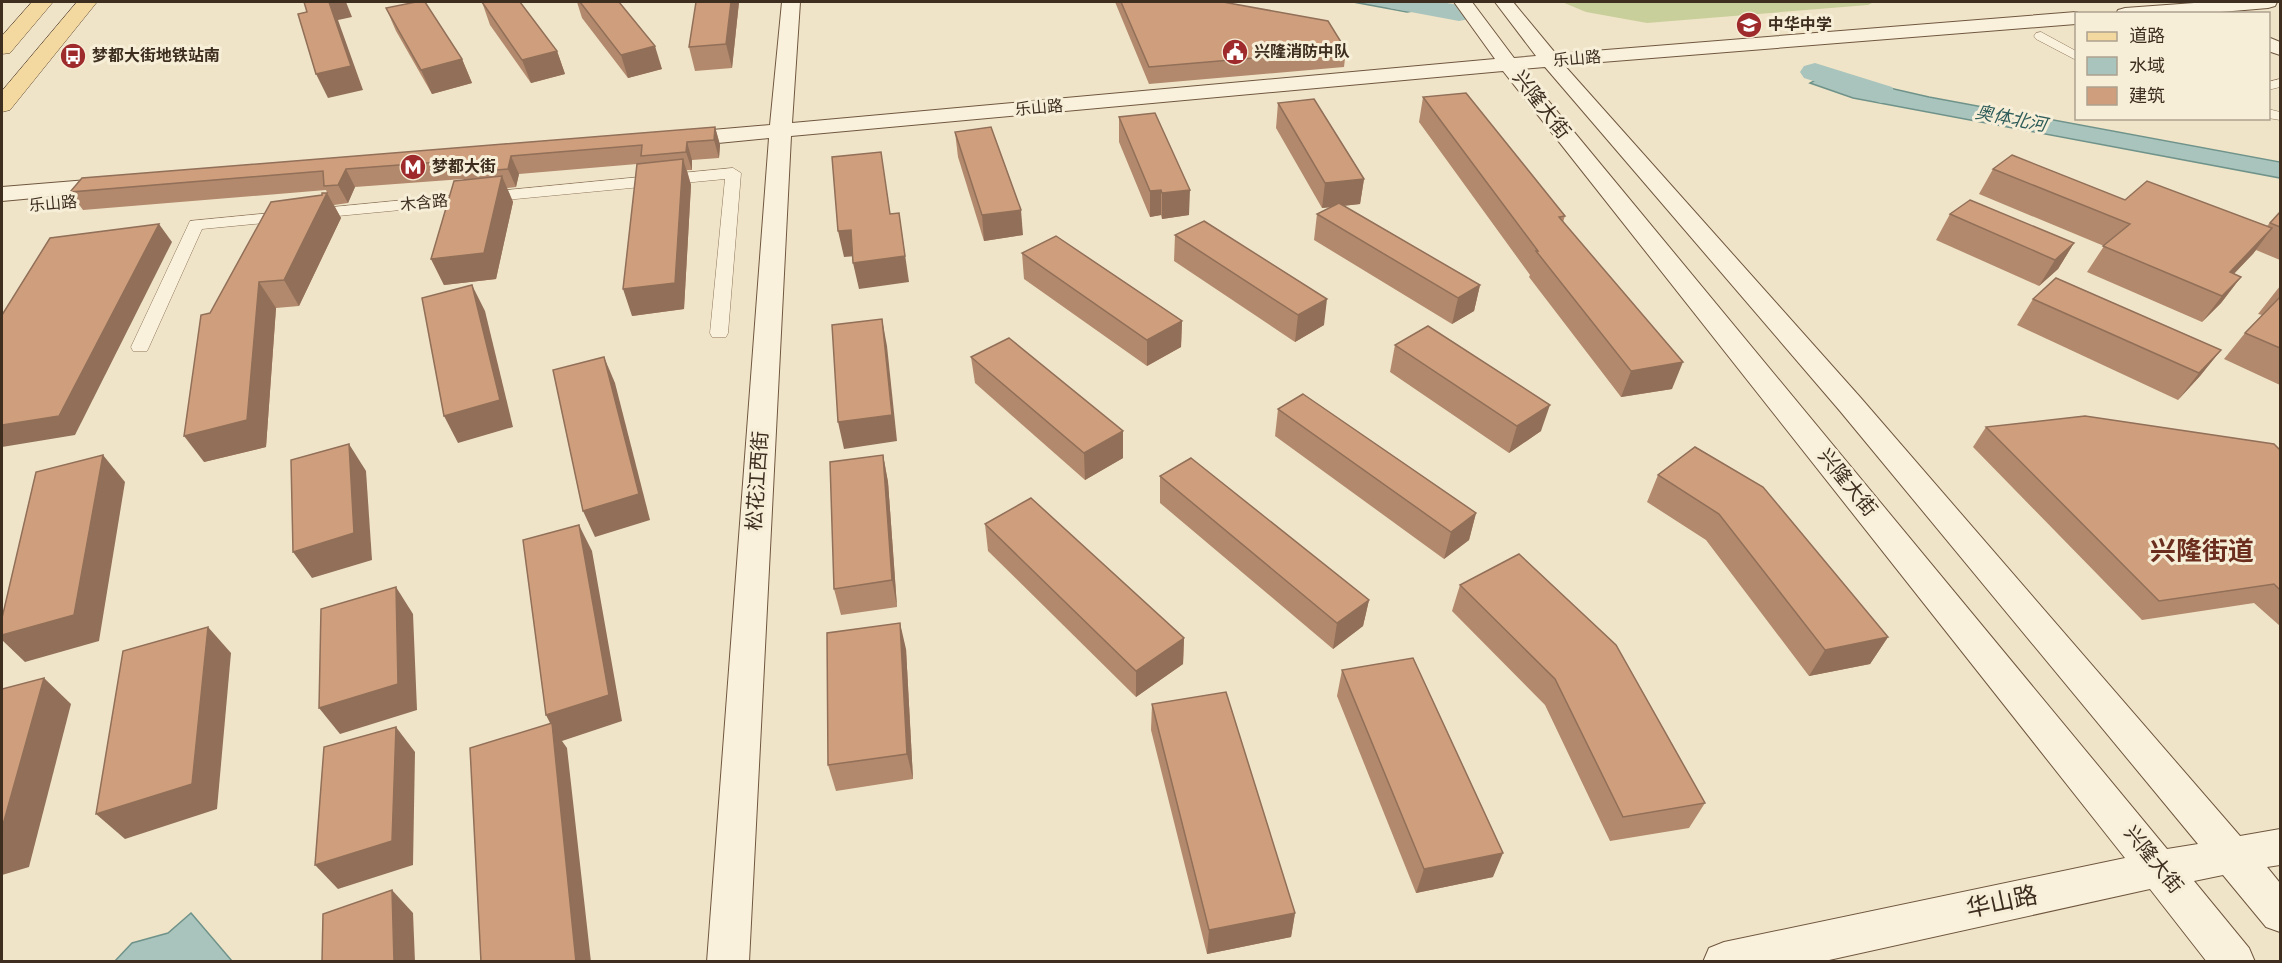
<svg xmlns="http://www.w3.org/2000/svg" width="2282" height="963" viewBox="0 0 2282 963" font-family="Spectral,'Noto Sans SC',serif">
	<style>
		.green { fill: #c9cf9b }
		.water { fill: #a9c4bc; stroke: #6f938a; stroke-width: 1.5 }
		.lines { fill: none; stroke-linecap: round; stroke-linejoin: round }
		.river { fill: #a9c4bc; fill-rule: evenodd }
		.street-casing { stroke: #8d765c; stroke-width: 1 }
		.secondary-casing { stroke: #6f573f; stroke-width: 2 }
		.primary-casing { stroke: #5b4430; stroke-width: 1 }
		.street { fill: #faf1dc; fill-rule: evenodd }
		.secondary { fill: #faf1dc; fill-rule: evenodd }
		.primary { fill: #f3d9a0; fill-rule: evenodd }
		.wall { fill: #b2896c }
		.shaded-wall { fill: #916f58 }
		.building { fill: #cf9f7d; stroke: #916f58; stroke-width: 1.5 }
		.labels { text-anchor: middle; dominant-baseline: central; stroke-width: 6; stroke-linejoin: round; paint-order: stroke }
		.far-poi-label { font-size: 16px; font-weight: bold; fill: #3d2e20; stroke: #f7eed8; text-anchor: start }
		.far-street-label { font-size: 16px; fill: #3d2e20; stroke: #f7eed8 }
		.far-water-label { font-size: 18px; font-style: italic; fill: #2f5d5a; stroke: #f7eed8 }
		.street-label { font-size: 20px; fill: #3d2e20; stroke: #f7eed8 }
		.near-street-label { font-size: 24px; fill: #3d2e20; stroke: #f7eed8 }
		.district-label { font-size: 26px; font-weight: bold; fill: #6b2e1e; stroke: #f7eed8 }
	</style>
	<rect width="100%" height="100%" fill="#f0e4c8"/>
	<path class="green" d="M1562,2H1874L1868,5L1647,23L1586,12Z"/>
	<g class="water">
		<path d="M1353,2H1419L1432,8L1407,12Z"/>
		<path d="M1823,76L1846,78L1929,97L2280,162V178L1853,98L1810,83Z"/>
		<path d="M191,913L232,961H115L132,943L168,933Z"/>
	</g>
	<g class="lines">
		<g class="river">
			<path d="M1385,2H1442L1469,7L1473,13L1469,19L1459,21L1389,8Z"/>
			<path d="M1815,63L1892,87L1896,94L1892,101L1881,103L1804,78L1800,72L1804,66Z"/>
		</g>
		<g class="street-casing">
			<g id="street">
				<path d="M2041,32L2076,51V60L2036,39L2034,36L2036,33Z"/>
				<path d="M2280,79V87L2268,90V82Z"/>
				<path d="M2268,109L2280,112V120L2268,118Z"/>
				<path d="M733,168L741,173L728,333L726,337H712L710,333L725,179L202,229L149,347L147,351H133L131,347L190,221Z"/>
			</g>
		</g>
		<g class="secondary-casing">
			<g id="secondary">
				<path d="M782,2H800L792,123L1495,59L1454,2H1472L1514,58L1536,56L1495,2H1513L1556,54L2076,12L2081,14H2076V24L1564,65L1860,397L2240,836L2280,829V865L2267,867L2280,883V932L2266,927L2223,875L2194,881L2249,948L2255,962H2207L2150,889L1820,962H1703L1709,948L1724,942L2125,858L1503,71L791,136L749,962H707L769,138L677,147L669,145L666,140L669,135L677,133L770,125ZM1545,67L1840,411L2198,844L2167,849L1522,69Z"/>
				<path d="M2208,2H2277L2275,6L2268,8L2197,14H2116L2118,10L2125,8Z"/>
				<path d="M2268,37L2280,42V55L2268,51Z"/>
				<path d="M112,178L120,180L123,185L120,190L2,201V187Z"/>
			</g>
		</g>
		<g class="primary-casing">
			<g id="primary">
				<path d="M32,2H53L10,53L2,54V36Z"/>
				<path d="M77,2H97L10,110L2,112V91Z"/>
			</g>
		</g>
		<use href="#street" class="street"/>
		<use href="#secondary" class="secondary"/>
		<use href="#primary" class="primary"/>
	</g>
	<g class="wall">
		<path d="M482,2L557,51L565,74L531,83L490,25Z"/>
		<path d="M577,2H619L662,69L628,78L582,18Z"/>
		<path d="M739,2L732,68L695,71L689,47Z"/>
		<path d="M1115,2H1223L1346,50L1344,67L1149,84Z"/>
		<path d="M386,8L462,59L472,83L432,94L396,31Z"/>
		<path d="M1423,97L1565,216L1563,222L1672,389L1621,397L1529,277L1530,275L1419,122Z"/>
		<path d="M1278,103L1364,179L1360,204L1343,206L1480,285L1474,311L1452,324L1314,240L1317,214L1331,207L1322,208L1276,128Z"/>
		<path d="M1119,117L1189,215L1162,219L1161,215L1150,217L1119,142Z"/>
		<path d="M715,127L720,145L719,158L692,160V170H687L691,185L684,309L632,316L637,164L519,174L516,187L507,188L513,202L496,279L444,285L431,259L464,180L463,179L355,187L348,203L334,205L341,218L299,306L276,308L266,447L204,462L210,313L322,195L327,193L326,190L83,210L70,192Z"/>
		<path d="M955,132L1023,235L984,241L958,157Z"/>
		<path d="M1993,169L2125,200L2267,226L2280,212V260L2256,250L2234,274L2241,277L2221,303L2202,322L2087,272L2104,246L1979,194Z"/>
		<path d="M1950,214L2074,243L2058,269L2039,286L1936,240Z"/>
		<path d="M1175,235L1324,325L1295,342L1174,261Z"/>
		<path d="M1022,253L1182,321L1181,347L1147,366L1024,279Z"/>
		<path d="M2280,286V385L2224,359L2245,333L2262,315L2258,314Z"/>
		<path d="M2033,299L2221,350L2200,376L2178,400L2017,325Z"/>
		<path d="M1395,345L1541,431L1509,453L1390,372Z"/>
		<path d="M971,357L1123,458L1085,480L975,383Z"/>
		<path d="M1278,409L1476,513L1469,540L1444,559L1275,436Z"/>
		<path d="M1986,427L2280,450V626L2254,603L2142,620L1973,447Z"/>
		<path d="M1695,447L1888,637L1870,664L1809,676L1706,540L1647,502L1658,475Z"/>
		<path d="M883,455L888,482L897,607L841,615L834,589Z"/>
		<path d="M1160,476L1369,600L1363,626L1333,649L1160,503Z"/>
		<path d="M985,524L1184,638L1183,664L1136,697L988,551Z"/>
		<path d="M1460,585L1705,803L1689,828L1610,841L1545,705L1452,611Z"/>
		<path d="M906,649L913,779L836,791L828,765Z"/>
		<path d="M1342,670L1493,877L1416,893L1337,696Z"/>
		<path d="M1152,704L1295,913L1291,937L1207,954L1151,730Z"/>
	</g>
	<g class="shaded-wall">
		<path d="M329,2H346L352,17L338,20L363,90L328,98L316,74Z"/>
		<path d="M731,2H739L732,68L726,44Z"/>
		<path d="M655,46L662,69L628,78L621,55Z"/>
		<path d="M557,51L565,74L531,83L522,60Z"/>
		<path d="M462,59L472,83L432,94L421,70Z"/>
		<path d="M715,127L720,145L719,158L714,140Z"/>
		<path d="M687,142L692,160V170L686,152Z"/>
		<path d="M511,156L519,174L516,187L508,169Z"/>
		<path d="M683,159L691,185L684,309L632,316L623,289Z"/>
		<path d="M346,169L355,187L348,203L338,185Z"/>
		<path d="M502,176L513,202L496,279L444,285L431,259Z"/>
		<path d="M1364,179L1360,204L1322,208L1325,183Z"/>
		<path d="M1161,190V215L1150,217V191Z"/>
		<path d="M1190,190L1189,215L1162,219V193Z"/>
		<path d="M327,193L341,218L299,306L284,280Z"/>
		<path d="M1021,210L1023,235L984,241L982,215Z"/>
		<path d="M899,213L909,282L859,289L853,263Z"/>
		<path d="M159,224L172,242L75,435L2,447V425Z"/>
		<path d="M2272,228L2253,254L2215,293L2230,272Z"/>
		<path d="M851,230L856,256L844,257L838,231Z"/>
		<path d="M2074,243L2058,269L2039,286L2055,260Z"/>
		<path d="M2241,277L2221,303L2202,322L2222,296Z"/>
		<path d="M259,282L276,308L266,447L204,462L184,436Z"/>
		<path d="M472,285L485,311L513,427L458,443L444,416Z"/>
		<path d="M1480,285L1474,311L1452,324L1458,298Z"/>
		<path d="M1327,299L1324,325L1295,342L1298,315Z"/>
		<path d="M882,319L887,346L897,441L844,449L838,422Z"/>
		<path d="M1182,321L1181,347L1147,366V340Z"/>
		<path d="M2221,350L2200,376L2178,400L2199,373Z"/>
		<path d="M604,357L615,383L650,520L595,537L583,511Z"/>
		<path d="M1683,362L1672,389L1621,397L1631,371Z"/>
		<path d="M1550,405L1541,431L1509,453L1517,426Z"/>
		<path d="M1123,431V458L1085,480L1084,453Z"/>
		<path d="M349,444L366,471L372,560L312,578L293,552Z"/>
		<path d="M103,455L125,482L99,641L25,662L2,640V635Z"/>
		<path d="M883,455L888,482L897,607L892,580Z"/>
		<path d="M1476,513L1469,540L1444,559L1451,532Z"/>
		<path d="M579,525L592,551L622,721L562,741L567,748L591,962H576L552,727L546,715Z"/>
		<path d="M396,587L413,614L417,710L340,734L319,708Z"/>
		<path d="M1369,600L1363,626L1333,649L1337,623Z"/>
		<path d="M900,623L906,649L913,779L907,754Z"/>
		<path d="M208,627L231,653L217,809L125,839L96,814Z"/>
		<path d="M1888,637L1870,664L1809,676L1825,650Z"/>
		<path d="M1184,638L1183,664L1136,697V671Z"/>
		<path d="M44,678L71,704L29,867L2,875V828Z"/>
		<path d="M396,727L415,752L413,865L338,889L315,865Z"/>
		<path d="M1503,853L1493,877L1416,893L1424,869Z"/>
		<path d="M392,890L413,913L415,962H394Z"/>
		<path d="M1295,913L1291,937L1207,954L1209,930Z"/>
	</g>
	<g class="building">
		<path d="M304,2H329L351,66L316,74L298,14L307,12Z"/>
		<path d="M416,2H425L462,59L421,70L386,8Z"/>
		<path d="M482,2H520L557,51L522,60Z"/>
		<path d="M580,2H619L655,46L621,55Z"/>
		<path d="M696,2H731L726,44L689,47Z"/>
		<path d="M1121,2H1223L1328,21L1346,50L1149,67Z"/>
		<path d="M1466,93L1565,216L1559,217L1683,362L1631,371L1536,251H1538L1423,97Z"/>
		<path d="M1314,99L1364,179L1325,183L1278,103Z"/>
		<path d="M1155,113L1190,190L1162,193L1161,190L1150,191L1119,117Z"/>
		<path d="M715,127L714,140L687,142L686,152L641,156L642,145L511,156L508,169L461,173L465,160L346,169L338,185L324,186L323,171L70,192L82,178Z"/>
		<path d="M991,127L1021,210L982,215L955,132Z"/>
		<path d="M881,152L890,214L899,213L905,256L853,263L851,230L838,231L832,157Z"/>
		<path d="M2012,155L2125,200L2147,181L2272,228L2230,272L2241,277L2222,296L2103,246L2130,224L1993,169Z"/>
		<path d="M683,159L675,283L623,289L637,164Z"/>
		<path d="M502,176L484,253L431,259L454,181Z"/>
		<path d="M322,193H327L284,280L259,282L247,420L184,436L201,315L210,313L271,202L322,195Z"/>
		<path d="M1970,200L2074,243L2055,260L1950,214Z"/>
		<path d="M1339,203L1480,285L1458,298L1317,214Z"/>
		<path d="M2280,212V227L2270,223Z"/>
		<path d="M1204,221L1327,299L1298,315L1175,235Z"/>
		<path d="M159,224L59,416L2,425V315L50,238Z"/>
		<path d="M1056,236L1182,321L1147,340L1022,253Z"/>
		<path d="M2056,278L2221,350L2199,373L2033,299Z"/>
		<path d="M472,285L500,400L444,416L422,298Z"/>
		<path d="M2280,297V348L2245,333Z"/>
		<path d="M882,319L892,415L838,422L832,325Z"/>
		<path d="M1428,326L1550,405L1517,426L1395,345Z"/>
		<path d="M1009,338L1123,431L1084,453L971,357Z"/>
		<path d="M604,357L639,494L583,511L553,370Z"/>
		<path d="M1303,394L1476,513L1451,532L1278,409Z"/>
		<path d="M2085,416L2274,444L2280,450V590L2274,584L2159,601L1986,427Z"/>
		<path d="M349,444L354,533L293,552L291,460Z"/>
		<path d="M1695,447L1763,487L1888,637L1825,650L1719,514L1658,475Z"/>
		<path d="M103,455L74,615L2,635V618L36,472Z"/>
		<path d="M883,455L892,580L834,589L830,462Z"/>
		<path d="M1191,458L1369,600L1337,623L1160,476Z"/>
		<path d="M1031,498L1184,638L1136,671L985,524Z"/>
		<path d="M579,525L609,695L546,715L523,540Z"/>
		<path d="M1519,554L1616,645L1705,803L1623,817L1555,679L1460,585Z"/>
		<path d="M396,587L398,684L319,708L321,609Z"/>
		<path d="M900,623L907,754L828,765L827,633Z"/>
		<path d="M208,627L192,784L96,814L123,651Z"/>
		<path d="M1413,658L1503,853L1424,869L1342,670Z"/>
		<path d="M44,678L2,828V689Z"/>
		<path d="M1226,692L1295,913L1209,930L1152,704Z"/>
		<path d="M552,723L576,962H481L470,748Z"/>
		<path d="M396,727L392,841L315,865L324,747Z"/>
		<path d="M392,890L394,962H322L323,914Z"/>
	</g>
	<defs>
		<g id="school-disc" transform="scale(1.35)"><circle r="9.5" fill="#9e2a2b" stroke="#f7eed8"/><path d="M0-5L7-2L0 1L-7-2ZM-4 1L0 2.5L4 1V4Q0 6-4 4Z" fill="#fff"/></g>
		<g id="civic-disc" transform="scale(1.35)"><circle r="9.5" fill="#9e2a2b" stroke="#f7eed8"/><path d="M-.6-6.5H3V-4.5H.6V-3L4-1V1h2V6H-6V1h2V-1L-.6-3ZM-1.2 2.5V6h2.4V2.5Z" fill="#fff"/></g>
		<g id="bus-disc" transform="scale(1.35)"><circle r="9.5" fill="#9e2a2b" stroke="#f7eed8"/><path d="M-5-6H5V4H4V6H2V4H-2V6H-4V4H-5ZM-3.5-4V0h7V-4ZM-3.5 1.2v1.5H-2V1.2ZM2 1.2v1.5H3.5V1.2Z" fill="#fff"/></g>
		<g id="metro-disc" transform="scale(1.35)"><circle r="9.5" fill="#9e2a2b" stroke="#f7eed8"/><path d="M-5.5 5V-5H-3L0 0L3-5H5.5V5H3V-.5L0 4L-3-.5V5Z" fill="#fff"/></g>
	</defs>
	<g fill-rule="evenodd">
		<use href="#school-disc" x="1749" y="25"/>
		<use href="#civic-disc" x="1235" y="52"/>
		<use href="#bus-disc" x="73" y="56"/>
		<use href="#metro-disc" x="413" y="167"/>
	</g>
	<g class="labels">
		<g class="far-poi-label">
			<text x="1768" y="25">中华中学</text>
			<text x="1254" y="52">兴隆消防中队</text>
			<text x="92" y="56">梦都大街地铁站南</text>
			<text x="432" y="167">梦都大街</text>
		</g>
		<g class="far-street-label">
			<text transform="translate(1577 59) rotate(-5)">乐山路</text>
			<text transform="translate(1039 108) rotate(-5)">乐山路</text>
			<text transform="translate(424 203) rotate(-6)">木含路</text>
			<text transform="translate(53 204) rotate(-5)">乐山路</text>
		</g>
		<g class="far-water-label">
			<text transform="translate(2011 119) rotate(11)">奥体北河</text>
		</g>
		<g class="street-label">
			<text transform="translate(1541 105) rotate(52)">兴隆大街</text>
			<text transform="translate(758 481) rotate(-86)">松花江西街</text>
			<text transform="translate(1847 483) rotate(51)">兴隆大街</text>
			<text transform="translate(2153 860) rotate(51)">兴隆大街</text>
		</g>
		<g class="near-street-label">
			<text transform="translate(2002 903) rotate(-12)">华山路</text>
		</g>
		<g class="district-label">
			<text x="2202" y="552">兴隆街道</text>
		</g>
	</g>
	<rect width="2282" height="963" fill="none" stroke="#3d2e20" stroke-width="6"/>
	<rect x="2075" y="12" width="195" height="108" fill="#f7eed8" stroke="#ada18e" stroke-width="1.5"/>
	<rect x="2087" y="32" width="30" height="9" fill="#f3d9a0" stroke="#ada18e" stroke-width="1.5"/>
	<text x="2129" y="42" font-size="18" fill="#3d2e20">道路</text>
	<rect x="2087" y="57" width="30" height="18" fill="#a9c4bc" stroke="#ada18e" stroke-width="1.5"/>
	<text x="2129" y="72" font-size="18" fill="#3d2e20">水域</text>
	<rect x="2087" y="87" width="30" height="18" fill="#cf9f7d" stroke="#ada18e" stroke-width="1.5"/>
	<text x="2129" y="102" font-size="18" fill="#3d2e20">建筑</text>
</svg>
